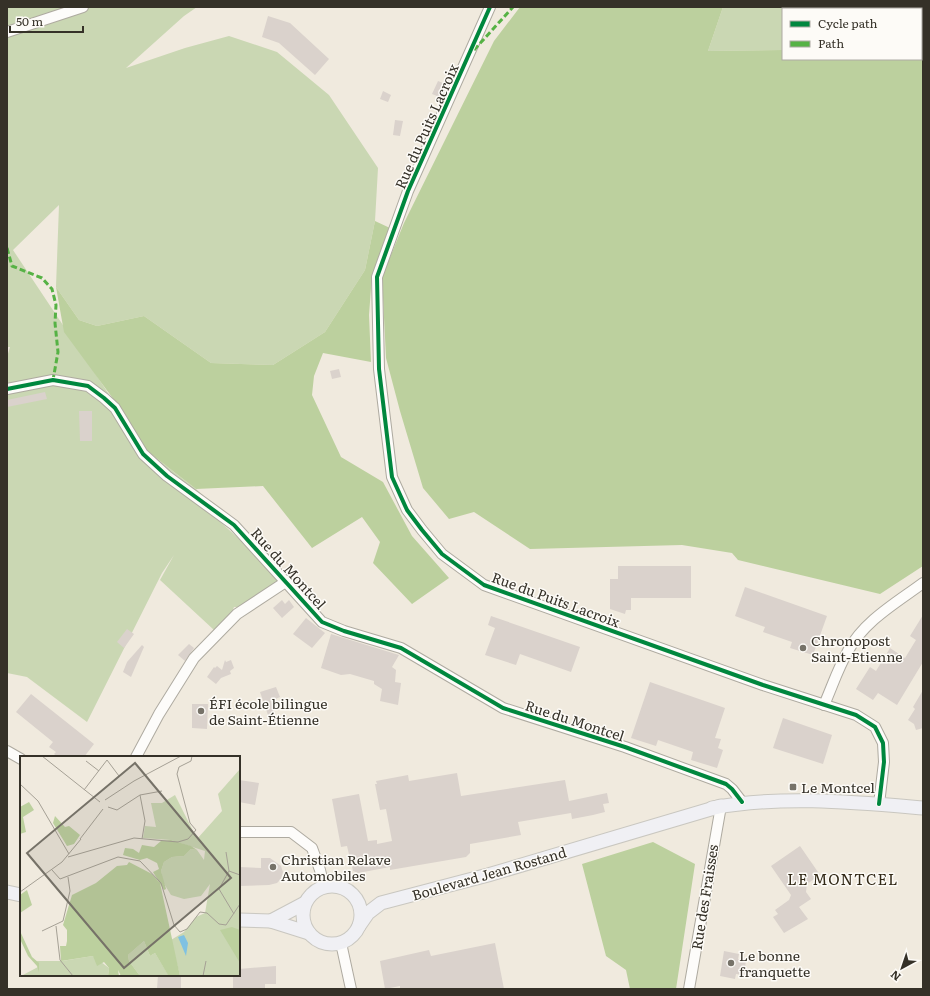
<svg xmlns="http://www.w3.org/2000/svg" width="930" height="996" viewBox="0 0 930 996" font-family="Literata,serif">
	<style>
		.green { fill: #cad7b3 }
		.forest { fill: #bcd09e }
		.building { fill: #dad2cc }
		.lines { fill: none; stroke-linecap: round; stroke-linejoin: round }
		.minor-casing { stroke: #aeaaa0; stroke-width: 12 }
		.major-casing { stroke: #c9c7c0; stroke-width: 15 }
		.minor { stroke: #fdfcfa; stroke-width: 10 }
		.major { stroke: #f0f0f4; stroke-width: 13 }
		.quiet { stroke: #56b245; stroke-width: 3; stroke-dasharray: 6 3; stroke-linecap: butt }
		.cycleway-casing { stroke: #fdfbf7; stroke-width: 6 }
		.cycleway { stroke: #00873e; stroke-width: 4 }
		.poi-dot { fill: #767268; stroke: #fdfbf7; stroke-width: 1.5 }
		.labels { text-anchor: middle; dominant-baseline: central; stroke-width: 3; stroke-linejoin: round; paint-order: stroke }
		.street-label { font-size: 14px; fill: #353128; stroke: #fdfbf7 }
		.poi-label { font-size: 14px; fill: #353128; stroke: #fdfbf7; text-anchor: start }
		.neighbourhood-label { font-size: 15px; letter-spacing: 1px; fill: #312816; stroke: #fdfbf7 }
		.inset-road { fill: none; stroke: #a5a095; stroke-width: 1 }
		.view { fill: #767268; fill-opacity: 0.15; stroke: #767268; stroke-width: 2 }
		.inset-edge { fill: none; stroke: #353128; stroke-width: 2 }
	</style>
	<rect width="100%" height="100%" fill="#f0eade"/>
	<g class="green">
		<path d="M7,7H197L184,16L126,68L185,48L229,36L277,52L329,95L378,168L375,221L365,270L325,332L273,365L211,363L144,316L97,326L79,320L56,287L59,205L13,250L146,450L196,489L207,499L202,507C231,529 254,554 278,581L244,607H234L232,612L214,630L160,580L174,555L162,573L87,722L27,677L7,673V357L10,347H7Z"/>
		<path d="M723,7H874V9H783V50L708,51Z"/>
	</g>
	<g class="forest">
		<path d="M520,7H723L708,51L783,50V59H921V9H874V7H923V566L880,594L738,560L732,553L682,545L530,549L474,512L449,519L423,488L400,411L386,358L382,277L404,223L494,41Z"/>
		<path d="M375,221L390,228L372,275L369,315L371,362L323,353L314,376L312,395L341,457L383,482L412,536L449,578L412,604L373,563L380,542L362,517L312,548L263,486L196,489L146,450L114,400L64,332L56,287L79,320L97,326L144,316L211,363L273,365L325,332L365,270Z"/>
		<path d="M653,842L695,864L676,989H630L626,970L606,956L582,864Z"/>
	</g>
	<g class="building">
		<path d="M268,16L290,23L329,59L315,75L279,43L262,37Z"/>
		<path d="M438,81L448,85L442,98L432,94Z"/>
		<path d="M383,91L391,95L388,102L380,99Z"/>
		<path d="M395,120L403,121L400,136L393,135Z"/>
		<path d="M339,369L341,377L332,379L330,371Z"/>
		<path d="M45,392L47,399L7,407V400Z"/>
		<path d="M79,411H92V441H80Z"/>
		<path d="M618,566H691V598H631V610H626L625,614L610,609V579H618Z"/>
		<path d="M745,587L827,616L813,655L790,648L792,642L763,632L765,627L735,616Z"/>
		<path d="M282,600L285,604L289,600L294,607L282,618L273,608Z"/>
		<path d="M923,615V662L897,705L878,693L873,700L856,689L870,667L876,671L890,648L905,658L916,640L910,636Z"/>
		<path d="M491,616L580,647L571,672L520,654L516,665L485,655L495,628L488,625Z"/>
		<path d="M306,618L325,633L312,648L293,634Z"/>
		<path d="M127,629L134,634L124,648L117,642Z"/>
		<path d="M331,634L399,655L392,667L396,670L395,682L401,683L398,705L380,701L382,689L374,684V681L350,674L341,675L321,668Z"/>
		<path d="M189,644L194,648L185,661L178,655Z"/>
		<path d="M142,645L144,647L131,677L123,672L127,662Z"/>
		<path d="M225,660L226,662L231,660L234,668L230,671L231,674L221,678L216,684L207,677L214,667L215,668L217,666L222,670Z"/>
		<path d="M650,682L725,708L715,738L721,739L718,748L723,750L717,768L691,760L693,752L658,740L656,746L631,738Z"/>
		<path d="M276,687L280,697L271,701L275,716L269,718L260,692Z"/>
		<path d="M923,690V728L916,730L914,724L908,720L915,709L913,707Z"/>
		<path d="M31,694L94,744L84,757H58L54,754L56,752L49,747L53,742L16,712Z"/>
		<path d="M192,704H208L207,729L192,728Z"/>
		<path d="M783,718L832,735L823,764L773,748Z"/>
		<path d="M457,773L461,796L565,780L569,801L607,793L609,803L603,804L605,812L593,815L572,819L571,813L518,822L521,835L470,844V853L466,857L390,870V867L358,873L353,871L347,846L341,847L332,799L359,794L368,841L377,840V844L392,841L386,809L380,810L375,784H377L376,781L408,775L409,781Z"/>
		<path d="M239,780L259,783L255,805L239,802Z"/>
		<path d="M800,846L820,875L807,884L806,892L811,899L799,907L808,919L784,933L773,917L778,914L775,910L789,900L791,895L771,866Z"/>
		<path d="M261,858H270L281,866L283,872L281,879L277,883L269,885L239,886V867L261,868Z"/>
		<path d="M495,943L504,989H400V986L385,989L380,961L429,950L431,956Z"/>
		<path d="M724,951L739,954L738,959L746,960L744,975L736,974L735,979L720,976Z"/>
		<path d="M276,966V984H265V989H233V975H239V969Z"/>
		<path d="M158,975H181V989H157Z"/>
	</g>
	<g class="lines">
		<g class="minor-casing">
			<g id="minor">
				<path d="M490,7L408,191L377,277L379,369L392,477L407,510L422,530L442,554L484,585L763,685L856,715L875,727L883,743L884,762L879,804"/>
				<path d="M7,32L83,7"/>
				<path d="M7,389L53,380L88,386L104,398L115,408L143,454L167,476L234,525L322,622L344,631L401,648L503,708L625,747L726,784L732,789L742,802"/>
				<path d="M824,705C832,687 838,668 848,651C864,621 896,603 923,583"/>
				<path d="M7,751L21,759"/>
				<path d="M136,757L159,714L194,658L237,614L287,581"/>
				<path d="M239,832H291L312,848L320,870L324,887"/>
				<path d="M341,943L351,989"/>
				<path d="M689,989L721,806"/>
			</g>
		</g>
		<g class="major-casing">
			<g id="major">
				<path d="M712,808C782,795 853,802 923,808"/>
				<circle cx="332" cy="915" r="29"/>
				<path d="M7,892L21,895"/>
				<path d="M239,920L271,921L309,933"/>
				<path d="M271,921L305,903"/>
				<path d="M359,926L368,913L381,903L488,875L721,806"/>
			</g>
		</g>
		<use href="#minor" class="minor"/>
		<use href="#major" class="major"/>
		<g class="quiet">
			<path d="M474,50L513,7"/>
			<path d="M7,248L12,266L42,278L52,289L56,305L55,323L58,352L53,380"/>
		</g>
		<g class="cycleway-casing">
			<g id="cycleway">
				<path d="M490,7L408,191L377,277L379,369L392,477L407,510L422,530L442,554L484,585L763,685L856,715L875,727L883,743L884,762L879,804"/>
				<path d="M7,389L53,380L88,386L104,398L115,408L143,454L167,476L234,525L322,622L344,631L401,648L503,708L625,747L726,784L732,789L742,802"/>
			</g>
		</g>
		<use href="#cycleway" class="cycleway"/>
	</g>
	<g class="poi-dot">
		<circle cx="803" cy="648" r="4"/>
		<circle cx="201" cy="711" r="4"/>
		<rect x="789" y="783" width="8" height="8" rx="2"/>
		<circle cx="273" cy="867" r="4"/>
		<circle cx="731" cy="963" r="4"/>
	</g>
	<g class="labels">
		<g class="street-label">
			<text transform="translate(426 126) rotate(-66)">Rue du Puits Lacroix</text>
			<text transform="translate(289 568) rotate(48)">Rue du Montcel</text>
			<text transform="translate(556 599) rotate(20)">Rue du Puits Lacroix</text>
			<text transform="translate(575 720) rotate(18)">Rue du Montcel</text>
			<text transform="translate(489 873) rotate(-16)">Boulevard Jean Rostand</text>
			<text transform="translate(704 897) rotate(-81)">Rue des Fraisses</text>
		</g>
		<g class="poi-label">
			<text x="811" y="640">Chronopost<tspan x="811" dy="16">Saint-Etienne</tspan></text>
			<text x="209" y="703">ÉFI école bilingue<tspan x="209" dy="16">de Saint-Étienne</tspan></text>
			<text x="801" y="787">Le Montcel</text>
			<text x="281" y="859">Christian Relave<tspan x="281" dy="16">Automobiles</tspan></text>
			<text x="739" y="955">Le bonne<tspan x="739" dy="16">franquette</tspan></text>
		</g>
		<g class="neighbourhood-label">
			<text x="843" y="878">LE MONTCEL</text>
		</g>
	</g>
	<g transform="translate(20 756)">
		<rect width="220" height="220" fill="#f0eade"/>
		<path d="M220,13V220H160L151,184L164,176L176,161L185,157L190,128L181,140L164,143L151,139L143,126L141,115L144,106L152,101L164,100L171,93L177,94L184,104L185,95L151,84L123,82L125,70L136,71L131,47H142L155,39L177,83L202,55L198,38ZM124,185L130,200L135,197L149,220H120L109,205L108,199ZM73,200L89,212L88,220H1L18,211L17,205H42Z" fill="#cad7b3"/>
		<path d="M9,46L14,54L3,61L6,76L0,78V51ZM35,60L45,71L49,70L60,79L54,88L47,90L33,67ZM151,84L171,90L177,94L171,93L164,100L152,101L144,106L141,115L146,133L144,134L133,116L139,113L137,107L127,102L120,104L103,99L105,92L113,93L119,97L122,89L134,91L141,85ZM109,106L132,118L140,127L160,220L148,219L135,197L130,200L124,185L108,199L109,205L120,220H101L98,214L99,220H88L89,212L84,206L77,210L73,200L41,205L40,190H46L47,185V174L43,169L52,139L76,127L97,110L107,109ZM7,134L12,149L0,157V139ZM212,171L220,174V207L200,174ZM0,175L12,201L19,207V216L17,210L8,200L0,183Z" fill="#bcd09e"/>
		<path d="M164,179L168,187L166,200L158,181Z" fill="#7fc1e2"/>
		<path class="inset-road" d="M22,0L80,46M66,5L79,15M0,28L18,45L49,98M64,34L87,4L99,20M120,39L125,65L122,83M85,44L114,25L161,0M88,51L97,54L120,39L142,35M60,83L83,53M206,96L209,115L220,119M48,101L114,82L158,86L168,83L176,74L170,67L157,18L159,11L171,5L172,0M32,114L40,123L98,101L120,105L141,127L154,169L160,176L167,173L180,156L187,157L199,168L206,169L220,148M209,115L199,133L214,158M0,136L42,106L61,83M36,170L40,204L53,220M22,175L43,165L50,135L48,121M183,220L186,205"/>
		<path class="view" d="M115,7L211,122L104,212L7,97Z"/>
		<rect width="220" height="220" class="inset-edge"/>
	</g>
	<rect width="930" height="996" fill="none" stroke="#353128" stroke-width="16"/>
	<rect x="782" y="8" width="140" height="52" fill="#fdfbf7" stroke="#adaaa4"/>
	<rect x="790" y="21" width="20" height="6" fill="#00873e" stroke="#adaaa4"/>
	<text x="818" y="28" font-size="12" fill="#353128">Cycle path</text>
	<rect x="790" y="41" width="20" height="6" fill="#56b245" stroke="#adaaa4"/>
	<text x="818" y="48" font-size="12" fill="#353128">Path</text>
	<g transform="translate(902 968) rotate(220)" stroke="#fdfbf7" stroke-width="3" paint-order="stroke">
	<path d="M0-3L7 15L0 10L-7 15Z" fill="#353128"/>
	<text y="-6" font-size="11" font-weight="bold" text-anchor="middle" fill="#353128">N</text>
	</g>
	<path d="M10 26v6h73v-6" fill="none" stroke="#353128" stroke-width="2"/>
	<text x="16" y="26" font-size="12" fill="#353128" stroke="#fdfbf7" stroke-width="3" paint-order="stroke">50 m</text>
</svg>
